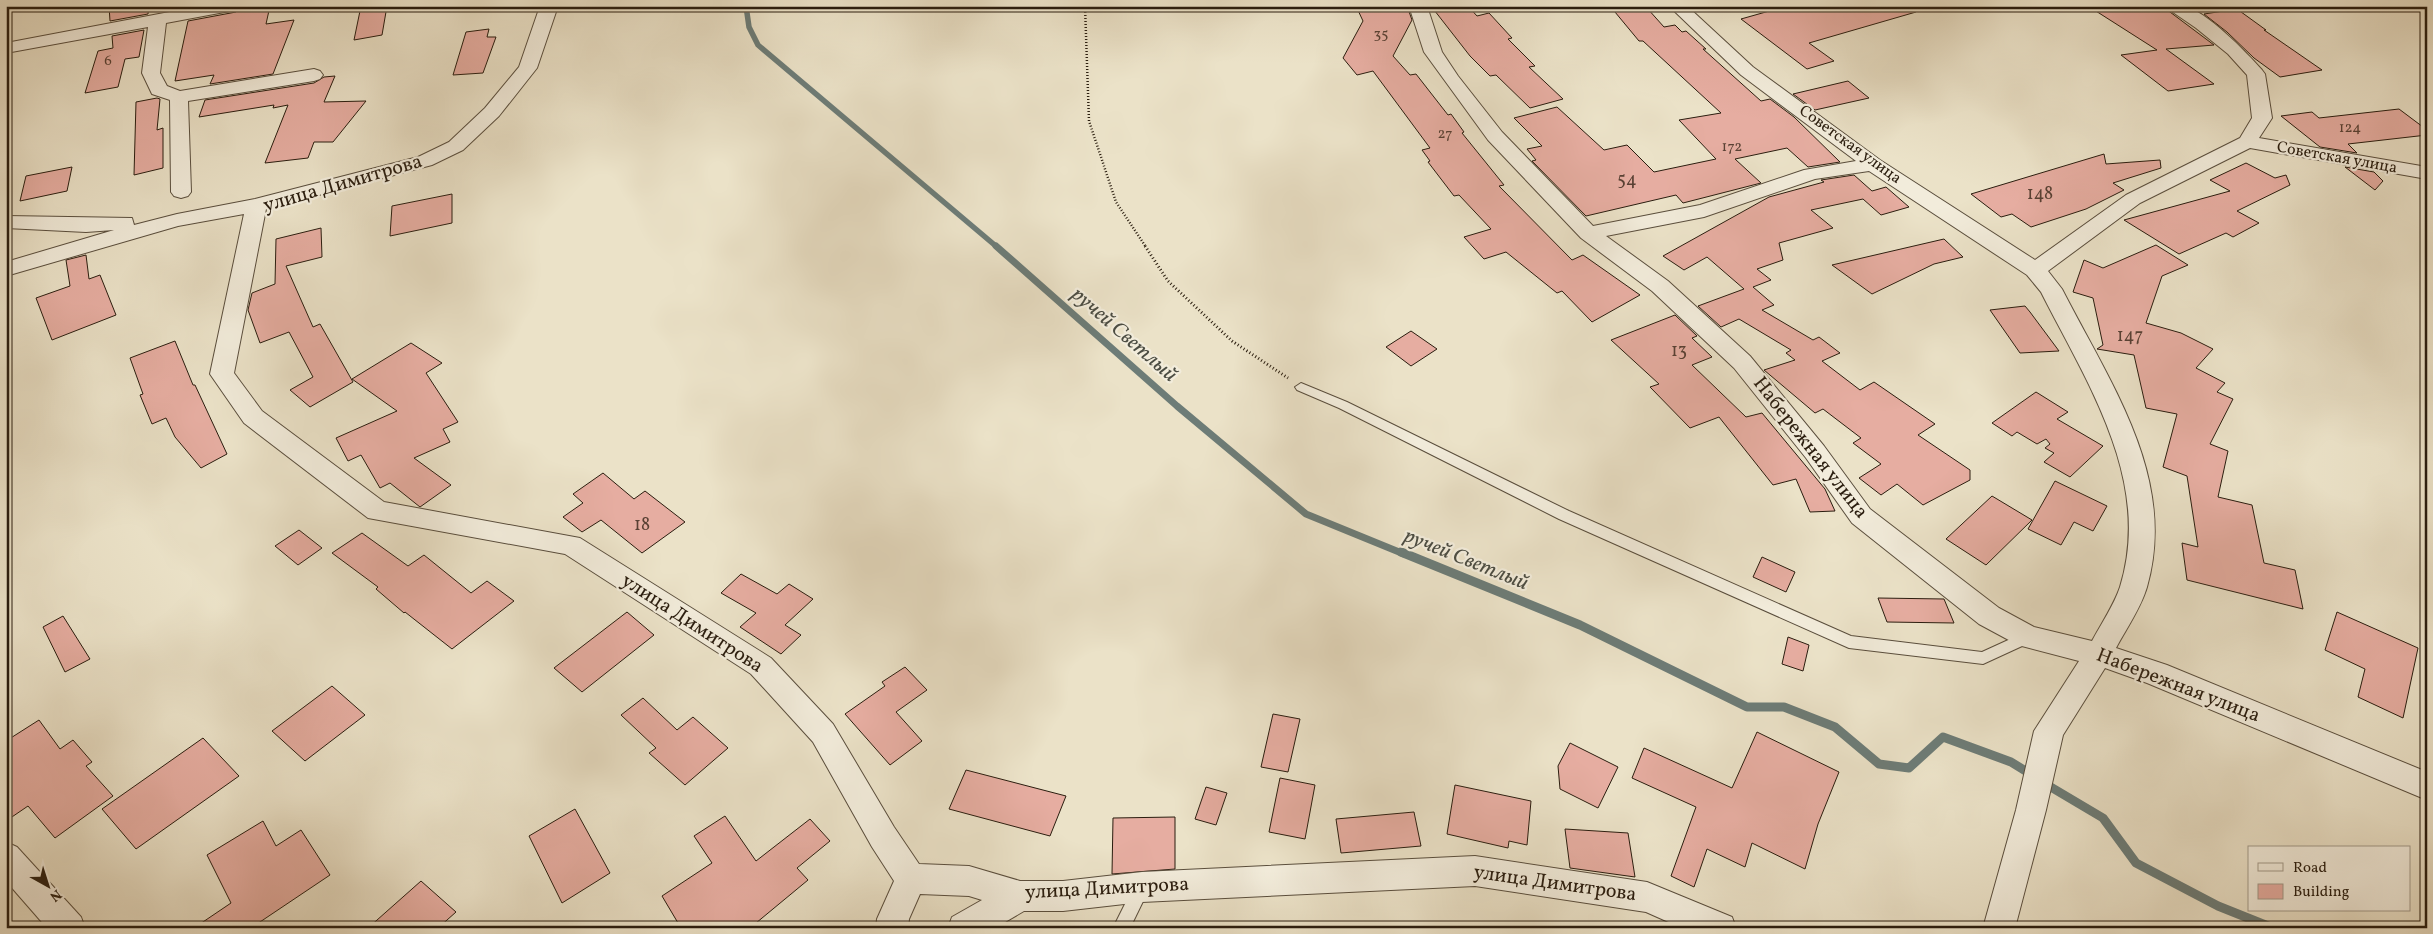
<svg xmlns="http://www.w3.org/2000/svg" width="2433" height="934" viewBox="0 0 2433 934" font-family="Vollkorn,serif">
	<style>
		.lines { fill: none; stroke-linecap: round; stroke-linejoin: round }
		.stream-far2 { stroke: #6d7c77; stroke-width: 5.5 }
		.stream-far1 { stroke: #6d7c77; stroke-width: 7 }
		.stream { stroke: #6d7c77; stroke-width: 9 }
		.building { fill: #e6ada1; stroke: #2a1d0f }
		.lane-casing { stroke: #5a4e3d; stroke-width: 2 }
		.street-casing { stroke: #5a4e3d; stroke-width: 2 }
		.path-far1 { stroke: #2a1d0f; stroke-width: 2.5; stroke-dasharray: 1 2; stroke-linecap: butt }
		.path { stroke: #2a1d0f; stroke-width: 3; stroke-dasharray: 1 2.5; stroke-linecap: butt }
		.lane { fill: #f2ecdb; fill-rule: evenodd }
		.street { fill: #f2ecdb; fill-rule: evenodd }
		.labels { text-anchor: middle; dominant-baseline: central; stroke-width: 4.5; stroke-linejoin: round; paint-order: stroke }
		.far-number-label { font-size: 15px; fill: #594134 }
		.far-street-label { font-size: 16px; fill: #2a1d0f; stroke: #f2ecdb }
		.number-label { font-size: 18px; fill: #594134 }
		.street-label { font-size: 20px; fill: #2a1d0f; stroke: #f2ecdb }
		.water-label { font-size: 21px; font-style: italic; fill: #4c4d43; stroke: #f2ecdb }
	</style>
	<rect width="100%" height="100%" fill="#ebe2c8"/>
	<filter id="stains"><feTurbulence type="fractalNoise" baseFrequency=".004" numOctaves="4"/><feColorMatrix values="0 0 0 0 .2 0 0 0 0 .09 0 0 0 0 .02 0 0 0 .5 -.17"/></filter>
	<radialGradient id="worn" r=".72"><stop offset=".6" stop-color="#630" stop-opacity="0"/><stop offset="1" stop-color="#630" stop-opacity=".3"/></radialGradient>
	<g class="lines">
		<path class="stream-far2" d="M746,6L749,27L758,45L997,247"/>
		<path class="stream-far1" d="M996,246L1177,406L1306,514L1404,554"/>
		<g class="stream">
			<path d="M1401,552L1580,625L1747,707H1784L1835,727L1879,764L1909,768L1943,737L2011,762L2032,775"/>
			<path d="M2044,783L2103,818L2136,863L2218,906L2273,928"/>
		</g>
	</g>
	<g class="building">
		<path d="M109,6H149L148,14L110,21Z"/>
		<path d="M240,6H270L266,24L294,20L273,74L210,84L214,75L175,81L188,21L236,12Z"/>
		<path d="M361,6H387L382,35L354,40Z"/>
		<path d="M1356,6H1407L1412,20L1393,56L1410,75L1416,74L1448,115L1451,114L1464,132L1462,133L1504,185L1499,186L1572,260L1583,255L1640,295L1592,322L1562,291L1557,293L1506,252L1484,259L1464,237L1491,229L1459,195L1454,196L1428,162L1430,161L1422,150L1430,148L1373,71L1357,75L1343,58L1363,21Z"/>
		<path d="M1431,6H1468L1477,16L1489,13L1512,38L1508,39L1535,66L1529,67L1563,99L1530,108L1496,75L1490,76L1470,56Z"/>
		<path d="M1610,6L1647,8L1664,27L1675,25L1682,32L1686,31L1706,49H1703L1761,101L1770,99L1794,117L1840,162L1808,167L1787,148L1735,159L1761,183L1683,203L1676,195L1586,216L1532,161L1536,160L1527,149L1542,146L1514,118L1557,107L1604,150L1627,145L1654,172L1716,159L1679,120L1721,113L1643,41H1639Z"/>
		<path d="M1787,6H1915L1916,12L1809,43L1834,61L1807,69L1741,19Z"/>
		<path d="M2088,6H2162L2214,45L2166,49L2214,84L2168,91L2121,55L2157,50Z"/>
		<path d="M2237,9L2266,30H2264L2322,70L2280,77L2254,58L2227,32L2204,14Z"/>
		<path d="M489,29L487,37H496L483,73L453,75L466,32Z"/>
		<path d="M144,30L139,57L125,59L118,87L85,93L98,51L113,48L112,36Z"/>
		<path d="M335,76L324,102L366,101L333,142H314L308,158L265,163L288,105L273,108L274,105L199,117L205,100L314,83L324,77Z"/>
		<path d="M1848,81L1869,98L1815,110L1793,94Z"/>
		<path d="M157,98L160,99L157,130L163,128V168L134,175L136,102Z"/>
		<path d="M2399,109L2427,130V135L2348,144L2357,153L2320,147L2281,116L2312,112L2319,118Z"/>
		<path d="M2104,154L2106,164L2160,160L2161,168L2113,183L2124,190L2086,209L2031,227L2012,214L2001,217L1971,194Z"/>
		<path d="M2246,163L2275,178L2286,175L2290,185L2237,211L2259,223L2233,237L2226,233L2179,254L2124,220L2230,191L2210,180Z"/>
		<path d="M72,167L67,191L20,201L26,176Z"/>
		<path d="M2345,167L2374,172L2383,181L2375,190Z"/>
		<path d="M1854,175L1872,191L1886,187L1909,207L1881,215L1863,199L1811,210L1833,228L1779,243L1783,260L1757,269L1771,280L1753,287L1774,305L1762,310L1813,340L1819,337L1840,353L1822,361L1860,390L1874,382L1935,424L1918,435L1970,470V480L1923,505L1897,484L1881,495L1859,478L1881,464L1853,443L1861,438L1823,409L1815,413L1764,370L1795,360L1786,353L1791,350L1739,319L1721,327L1698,306L1744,289L1707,257L1684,270L1663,256L1769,197L1824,182L1821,180Z"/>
		<path d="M452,194V223L390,236L392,206Z"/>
		<path d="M321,228L322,257L286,266L313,327L320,324L353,382L310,407L290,390L313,377L289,332L260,343L248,310L252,293L275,284L276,239Z"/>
		<path d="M1944,239L1963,257L1934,264L1872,294L1832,265Z"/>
		<path d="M2156,245L2188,265L2162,276L2146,323L2181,333L2213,349L2196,368L2225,383L2217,392L2233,399L2210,444L2228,451L2218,497L2252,505L2264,563L2295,570L2303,609L2187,580L2182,543L2198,547L2187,476L2163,467L2177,414L2146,408L2134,355L2097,349L2103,345L2093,298L2073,292L2084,260L2103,268Z"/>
		<path d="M86,255L89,279L100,275L116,315L52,340L36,298L70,286L66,260Z"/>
		<path d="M2025,306L2030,312L2059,351L2020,353L1990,310Z"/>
		<path d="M1675,315L1697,336L1692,338L1712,357L1692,365L1746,417L1762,413L1825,489L1835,511L1810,512L1796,479L1773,485L1719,417L1690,428L1650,387L1659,384L1611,340Z"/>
		<path d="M1411,331L1437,349L1411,366L1386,347Z"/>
		<path d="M175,341L193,385H195L227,454L201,468L175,437L166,418L152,424L140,395L143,394L130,358Z"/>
		<path d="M411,343L442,363L426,373L458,422L443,429L450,442L414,458L451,485L420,507L390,483L380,488L361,455L348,461L336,438L397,411L352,379Z"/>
		<path d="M2036,392L2068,412L2057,419L2103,446L2070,477L2044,462L2054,453L2045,448L2050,444L2046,439L2037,444L2017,432L2012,436L1992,423Z"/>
		<path d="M603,473L634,499L645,491L685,522L642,553L601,520L582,532L563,517L583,503L573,494Z"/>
		<path d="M2055,481L2107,506L2093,531L2074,522L2061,545L2028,529Z"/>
		<path d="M1992,496L2032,520L1986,565L1946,539Z"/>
		<path d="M299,530L322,548L298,565L275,546Z"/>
		<path d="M362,533L408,566L424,555L471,593L487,581L514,601L452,649L405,612L404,613L376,589L378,587L332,553Z"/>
		<path d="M1762,557L1795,572L1786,592L1753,577Z"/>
		<path d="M741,574L777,594L789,584L813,599L785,625L801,635L781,654L740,627L756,613L721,593Z"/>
		<path d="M1878,598L1944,599L1954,623L1887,622Z"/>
		<path d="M627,612L654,635L582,692L554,668Z"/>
		<path d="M2337,612L2418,648L2403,718L2358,697L2365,669L2325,650Z"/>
		<path d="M63,616L90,659L65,672L43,627Z"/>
		<path d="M1788,637L1809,645L1803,671L1782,664Z"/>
		<path d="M905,667L927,690L896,712L922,741L890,765L845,714L885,686L882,682Z"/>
		<path d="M332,686L365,715L305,761L272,731Z"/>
		<path d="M643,698L677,730L693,717L728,748L685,785L649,753L656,748L621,715Z"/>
		<path d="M1273,714L1300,719L1288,772L1261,767Z"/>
		<path d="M39,720L60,749L73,740L92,762L86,766L113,796L55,838L28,806L6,821V741Z"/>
		<path d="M1757,732L1839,772L1818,824L1805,869L1752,843L1745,867L1707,849L1694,887L1671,876L1696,807L1632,778L1644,748L1732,788Z"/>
		<path d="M203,738L239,776L136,849L102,809Z"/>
		<path d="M1570,743L1618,767L1598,808L1560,789L1558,766Z"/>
		<path d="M966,770L1066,796L1050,836L949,809Z"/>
		<path d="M1280,778L1315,785L1305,839L1269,832Z"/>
		<path d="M1455,785L1531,801L1527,845L1509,841L1508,848L1447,834Z"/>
		<path d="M1206,787L1227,793L1216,825L1195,819Z"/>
		<path d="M575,809L610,873L562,903L529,836Z"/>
		<path d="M1414,812L1421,846L1341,853L1336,819Z"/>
		<path d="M725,816L756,861L810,819L830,841L797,868L808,880L750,928H681L662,896L712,863L694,836Z"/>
		<path d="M1175,817V869L1112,874L1113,818Z"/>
		<path d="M263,821L276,846L301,830L330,875L251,928H194L231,903L207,855Z"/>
		<path d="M1565,829L1628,833L1635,877L1570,868Z"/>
		<path d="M421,881L456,912L438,928H368Z"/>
	</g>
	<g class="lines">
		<g class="lane-casing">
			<g id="lane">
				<path d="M1301,383L1347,402L1569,511L1851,636L1982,652L2028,631L2033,633L2035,637L2033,641L1983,664L1849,648L1559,519L1339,408L1297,390L1295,387Z"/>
				<path d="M1141,881L1147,884L1149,889L1130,928H1113L1135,884Z"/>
			</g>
		</g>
		<g class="street-casing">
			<g id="street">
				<path d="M201,6H238L236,10L230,11L166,23L160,73L167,86L180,91L314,69L320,71L323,75L320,79L314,81L188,101L191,192L188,196L181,198L174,196L171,192L170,100L152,94L142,73L148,27L6,53V43Z"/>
				<path d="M540,6H558L537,68L499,116L463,150L432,165L266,209L234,373L262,411L384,502L580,538L771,658L833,724L894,827L919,864L969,866L1020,881H1063L1142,872L1475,856L1647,882L1732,917L1736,928H1682L1646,912L1475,886L1142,902L1063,911H1024L995,928H948L952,917L982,900L969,896L920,894L909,919L908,928H876L877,919L894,881L872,847L813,742L751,674L565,554L368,518L244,423L210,374L244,214L178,226L6,276V262L114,230L86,232L6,228V216L132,218L134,225L177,214L255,199L418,157L449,142L485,108L519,67Z"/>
				<path d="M1409,6H1427L1442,52L1458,76L1502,132L1593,226L1700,205L1804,170L1856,161L1741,75L1669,6H1687L1753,67L1880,160L2035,260L2126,195L2240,138L2252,118L2247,75L2228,54L2196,28L2164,6C2170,6 2177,5 2183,6C2206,10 2247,53 2262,70L2265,74L2272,118L2259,138L2427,167V179L2250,148L2140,203L2048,271L2062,289C2110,383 2178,478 2147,587C2141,608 2126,629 2116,648L2167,665L2427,772V800L2147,683L2105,668L2063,735L2046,810L2015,928H1983L2016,810L2034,731L2079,661L2018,645L1979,624L1852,523L1806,458L1734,368L1652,291L1581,238L1488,140L1424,52ZM1869,171L2027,275L2041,292C2087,383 2153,481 2120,587C2114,605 2101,624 2092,641L2034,627L1999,608L1870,509L1824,446L1750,356L1668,281L1606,236L1704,217L1815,179Z"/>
				<path d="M6,842L17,847L81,917L85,928H47L6,881Z"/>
			</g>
		</g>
		<path class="path-far1" d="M1085,6L1089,121L1116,202L1146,247"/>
		<path class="path" d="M1145,246L1168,281L1232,341L1288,378"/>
		<use href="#lane" class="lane"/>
		<use href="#street" class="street"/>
	</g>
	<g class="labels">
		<g class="far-number-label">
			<text x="1381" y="34">35</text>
			<text x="108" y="61">6</text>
			<text x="2350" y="128">124</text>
			<text x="1445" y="134">27</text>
			<text x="1732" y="147">172</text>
		</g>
		<g class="far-street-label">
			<text transform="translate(1850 145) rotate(36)">Советская улица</text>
			<text transform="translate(2337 158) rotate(10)">Советская улица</text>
		</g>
		<g class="number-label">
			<text x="1627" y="180">54</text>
			<text x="2040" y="194">148</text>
			<text x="2130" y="336">147</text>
			<text x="1679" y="351">13</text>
			<text x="642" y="525">18</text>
		</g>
		<g class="street-label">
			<text transform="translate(343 184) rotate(-16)">улица Димитрова</text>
			<text transform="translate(1810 448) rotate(52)">Набережная улица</text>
			<text transform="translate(692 624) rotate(33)">улица Димитрова</text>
			<text transform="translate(2178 686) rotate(21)">Набережная улица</text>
			<text transform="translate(1555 884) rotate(8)">улица Димитрова</text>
			<text transform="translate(1107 889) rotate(-3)">улица Димитрова</text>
		</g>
		<g class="water-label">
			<text transform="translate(1124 335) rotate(41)">ручей Светлый</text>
			<text transform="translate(1466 560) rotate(22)">ручей Светлый</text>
		</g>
	</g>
	<rect width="2433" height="934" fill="none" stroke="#ebe2c8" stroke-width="25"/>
	<rect x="8" y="8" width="2418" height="919" fill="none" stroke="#2a1d0f" stroke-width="2.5"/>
	<rect x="12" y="12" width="2408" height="909" fill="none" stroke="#2a1d0f"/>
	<rect x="2248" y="846" width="162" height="65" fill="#f2ecdb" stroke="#a29989"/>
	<rect x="2258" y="863" width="25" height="8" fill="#f2ecdb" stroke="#a29989"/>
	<text x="2293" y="872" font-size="15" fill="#2a1d0f">Road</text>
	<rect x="2258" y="884" width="25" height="15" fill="#e6ada1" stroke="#a29989"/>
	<text x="2293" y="896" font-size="15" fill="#2a1d0f">Building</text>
	<g transform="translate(48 886) rotate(141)" stroke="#f2ecdb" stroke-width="4" paint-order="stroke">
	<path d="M0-4L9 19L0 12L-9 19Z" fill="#2a1d0f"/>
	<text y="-8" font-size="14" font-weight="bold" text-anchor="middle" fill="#2a1d0f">N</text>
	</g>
	<rect width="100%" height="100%" filter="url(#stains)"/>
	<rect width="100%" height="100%" fill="url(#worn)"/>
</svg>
